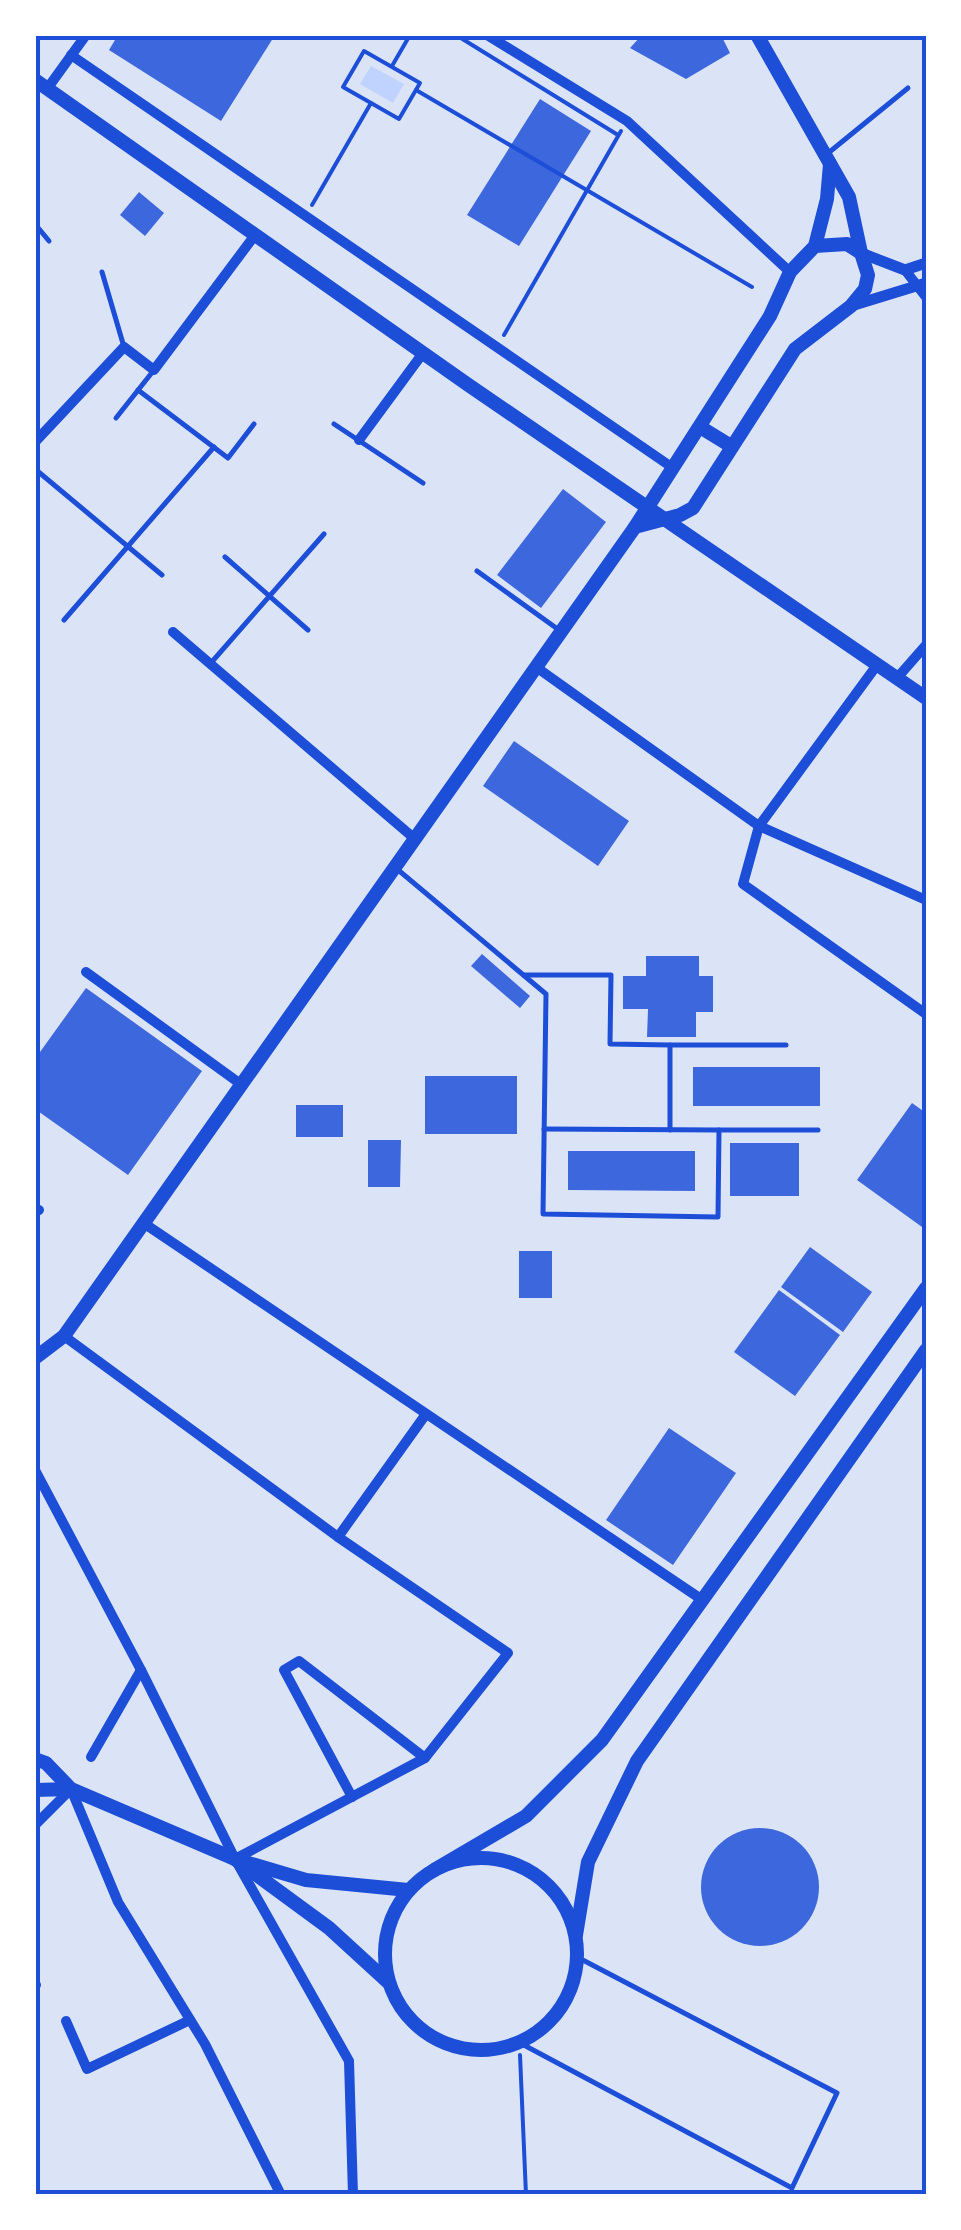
<svg xmlns="http://www.w3.org/2000/svg" width="961" height="2230" viewBox="0 0 961 2230" font-family="'Sofia Sans Condensed',sans-serif">
	<style>
		.green { fill: #dbe4f7 }
		.water { fill: #bfd3fe }
		.building { fill: #3d67dc }
		.lines { fill: none; stroke-linecap: round; stroke-linejoin: round }
		.path { stroke: #1d4ed8; stroke-width: 4 }
		.service { stroke: #1d4ed8; stroke-width: 5 }
		.minor { stroke: #1d4ed8; stroke-width: 10 }
		.tertiary { stroke: #1d4ed8; stroke-width: 11 }
		.secondary { stroke: #1d4ed8; stroke-width: 14 }
		.rail { stroke: #7290e2; stroke-width: 5 }
		.neatline { fill: none; stroke: #1d4ed8; stroke-width: 4 }
	</style>
	<rect width="100%" height="100%" fill="#f2f2f2"/>
	<rect class="green" x="35" y="35" width="891" height="2160"/>
	<path class="water" d="M371,66L404,84L393,103L360,84Z"/>
	<g class="building">
		<path d="M118,35H275L221,121L109,50Z"/>
		<path d="M642,35H721L730,53L686,79L630,48Z"/>
		<path d="M540,99L591,131L519,246L467,215Z"/>
		<path d="M139,192L164,213L145,236L120,215Z"/>
		<path d="M563,489L606,522L541,608L497,575Z"/>
		<path d="M514,741L629,821L598,866L483,786Z"/>
		<path d="M482,954L530,996L520,1008L471,966Z"/>
		<path d="M646,956H699V976H713V1012H696V1037H647L648,1009H623V976H646Z"/>
		<path d="M86,988L202,1071L128,1175L35,1109V1059Z"/>
		<rect x="693" y="1067" width="127" height="39"/>
		<rect x="425" y="1076" width="92" height="58"/>
		<path d="M912,1103L926,1113V1222L922,1227L857,1180Z"/>
		<rect x="296" y="1105" width="47" height="32"/>
		<path d="M368,1140H401L400,1187H368Z"/>
		<rect x="730" y="1143" width="69" height="53"/>
		<path d="M568,1151H695V1191L568,1190Z"/>
		<path d="M810,1247L872,1292L843,1332L781,1287Z"/>
		<rect x="519" y="1251" width="33" height="47"/>
		<path d="M779,1290L840,1335L795,1396L734,1352Z"/>
		<path d="M669,1428L736,1473L673,1565L606,1520Z"/>
		<circle cx="760" cy="1887" r="59"/>
	</g>
	<g class="lines">
		<g class="path">
			<path d="M456,35L618,135"/>
			<path d="M63,38L64,35"/>
			<path d="M364,51L420,83L399,119L343,87Z"/>
			<path d="M392,66L410,35"/>
			<path d="M416,90L752,287"/>
			<path d="M312,205L371,103"/>
			<path d="M504,335L621,131"/>
			<path d="M520,2055L526,2195"/>
		</g>
		<g class="service">
			<path d="M827,154L908,88"/>
			<path d="M35,224L49,241"/>
			<path d="M102,272L124,347"/>
			<path d="M138,390L228,458L254,424"/>
			<path d="M116,418L154,370"/>
			<path d="M334,424L423,483"/>
			<path d="M35,469L162,575"/>
			<path d="M225,557L308,630"/>
			<path d="M477,571L559,630"/>
			<path d="M64,620L214,447"/>
			<path d="M210,664L324,534"/>
			<path d="M397,869L546,994L543,1214L718,1217L719,1130H818"/>
			<path d="M524,975H611L610,1044L670,1045"/>
			<path d="M544,1129L719,1130"/>
			<path d="M670,1130V1045H786"/>
			<path d="M520,2043L792,2188L837,2093L577,1957"/>
		</g>
		<g class="minor">
			<path d="M487,35L627,121L790,272"/>
			<path d="M71,55L673,468"/>
			<path d="M47,89L86,35"/>
			<path d="M905,270L926,297"/>
			<path d="M359,440L423,353"/>
			<path d="M35,442L124,347L154,370L255,235"/>
			<path d="M173,632L415,839"/>
			<path d="M877,665L759,826L743,884L926,1014"/>
			<path d="M536,667L759,826L926,900"/>
			<path d="M897,678L926,645"/>
			<path d="M86,972L242,1085"/>
			<path d="M35,1212L39,1210"/>
			<path d="M145,1224L701,1599"/>
			<path d="M64,1336L338,1537L508,1653L425,1758L235,1859"/>
			<path d="M35,1470L141,1670L235,1859L349,2061L353,2195"/>
			<path d="M338,1537L426,1414"/>
			<path d="M91,1757L141,1670"/>
			<path d="M352,1797L284,1670L299,1661L425,1758"/>
			<path d="M35,1825L71,1789L118,1902L205,2044L281,2195"/>
			<path d="M35,1983L36,1985"/>
			<path d="M66,2021L87,2069L190,2020"/>
		</g>
		<g class="tertiary">
			<path d="M861,253L905,270L926,263"/>
			<path d="M851,306L926,283"/>
		</g>
		<g class="secondary">
			<path d="M757,35L849,197L861,253"/>
			<path d="M35,80L467,384L926,698"/>
			<path d="M700,427L731,446"/>
			<path d="M635,527L680,515L693,508L795,349L851,306L865,289L868,275L861,253L847,244L815,246"/>
			<path d="M35,1358L64,1336L635,527L770,316L790,272L815,246L827,199L830,164"/>
			<path d="M35,1759L46,1763L71,1789L235,1859"/>
			<path d="M35,1790L71,1789"/>
			<circle cx="481" cy="1954" r="96"/>
			<path d="M434,1870L526,1816L602,1740L926,1288"/>
			<path d="M576,1935L588,1862L637,1761L926,1350"/>
			<path d="M388,1982L329,1928L235,1859L306,1880L408,1890"/>
		</g>
		<path class="rail" d="M924,2195L926,2186"/>
	</g>
	<rect width="961" height="2230" fill="none" stroke="#ffffff" stroke-width="75"/>
	<rect x="38" y="38" width="886" height="2154" class="neatline"/>
</svg>
